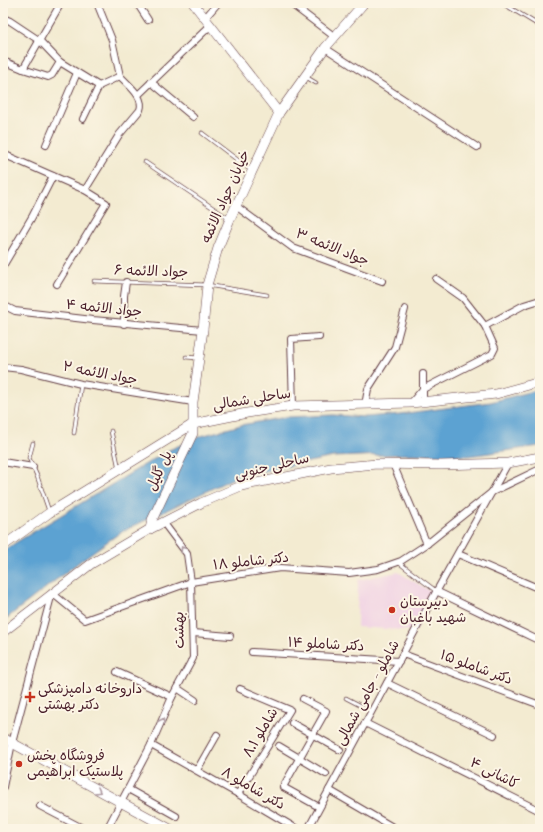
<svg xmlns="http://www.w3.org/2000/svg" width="543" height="832" viewBox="0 0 543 832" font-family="'Indie Flower','Playpen Sans Arabic',sans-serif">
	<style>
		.built { fill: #f0d0e4 }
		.water { fill: #5ca2d2; stroke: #53607e }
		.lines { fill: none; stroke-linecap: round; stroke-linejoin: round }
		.lane-casing { stroke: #633e44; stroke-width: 4.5 }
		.street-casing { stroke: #633e44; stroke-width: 8 }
		.secondary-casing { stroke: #633e44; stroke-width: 10 }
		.lane { stroke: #fff; stroke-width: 3 }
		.street { stroke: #fff; stroke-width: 6 }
		.secondary { stroke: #fff; stroke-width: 9 }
		.oneway { stroke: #ae9aa0 }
		.poi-dot { fill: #c8321e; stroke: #fcf5e5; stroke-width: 1.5 }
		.labels { text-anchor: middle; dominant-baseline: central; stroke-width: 4; stroke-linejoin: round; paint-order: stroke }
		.street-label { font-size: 14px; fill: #4a1f2b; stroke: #fcf5e5 }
		.poi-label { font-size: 14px; fill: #4a1f2b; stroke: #fcf5e5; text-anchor: start }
	</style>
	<rect width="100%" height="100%" fill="#fcf5e5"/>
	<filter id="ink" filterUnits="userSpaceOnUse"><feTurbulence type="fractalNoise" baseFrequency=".025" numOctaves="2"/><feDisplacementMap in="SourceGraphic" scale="8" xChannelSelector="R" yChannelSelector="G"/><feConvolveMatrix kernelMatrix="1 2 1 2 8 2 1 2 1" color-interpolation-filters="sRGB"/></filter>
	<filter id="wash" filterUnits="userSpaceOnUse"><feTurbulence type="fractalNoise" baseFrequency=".012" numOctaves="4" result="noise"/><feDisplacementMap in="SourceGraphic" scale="16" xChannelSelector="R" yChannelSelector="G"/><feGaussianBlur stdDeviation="0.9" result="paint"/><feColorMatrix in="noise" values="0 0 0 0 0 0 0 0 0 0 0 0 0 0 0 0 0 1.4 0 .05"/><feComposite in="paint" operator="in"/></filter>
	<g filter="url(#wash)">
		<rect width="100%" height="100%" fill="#f3ebd1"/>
		<path class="built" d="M398,572L435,594L416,631L357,627L358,580Z"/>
		<path class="water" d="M540,389V446L468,456L411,454L333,457L236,477L121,532L83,559L3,621V552L15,543L169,450L201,436L241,425L287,417L333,415L366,417L400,414L491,402Z"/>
	</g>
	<g filter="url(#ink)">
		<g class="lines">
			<g class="lane-casing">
				<g id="lane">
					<path d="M502,3L540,26"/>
					<path d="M306,77L316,83"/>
					<path d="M202,133L252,171"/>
					<path d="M145,162L228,218"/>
					<path d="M94,281L207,285L267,295"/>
					<path d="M186,357L198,358"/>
					<path d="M111,431L119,469"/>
					<path d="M74,433L81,384"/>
					<path d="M33,443L29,458L37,476L49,511"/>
					<path d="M398,562L436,591"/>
					<path d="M346,698L371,711"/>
				</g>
			</g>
			<g class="street-casing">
				<g id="street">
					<path d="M97,3L112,40L120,76L99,86"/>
					<path d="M137,3L148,20"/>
					<path d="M290,3L335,37"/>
					<path d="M3,18L10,21L40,41L60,62L99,86"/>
					<path d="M205,18L218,3"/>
					<path d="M325,48L477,147"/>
					<path d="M3,61L23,69L61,3"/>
					<path d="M23,69L48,77L52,75L60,62"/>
					<path d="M151,82L193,117"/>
					<path d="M138,95L211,25"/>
					<path d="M83,119L99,86"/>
					<path d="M46,145L77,73"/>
					<path d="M3,154L85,190L106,203L57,284"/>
					<path d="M85,190L119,135L140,110C145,97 128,85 120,76"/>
					<path d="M236,206L293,248L382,281"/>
					<path d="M3,266L32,217L53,176"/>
					<path d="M3,305L15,311L93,320L203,330"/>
					<path d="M124,324V296L126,282"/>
					<path d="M485,326L524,305L540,300"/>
					<path d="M3,367L21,369L81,384L193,402"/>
					<path d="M423,374V402"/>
					<path d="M411,403L423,389L492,354L495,348L485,326L463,298L436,279"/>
					<path d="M365,405L368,389L395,347L405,309"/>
					<path d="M293,406L291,339L319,337"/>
					<path d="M3,462L33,467"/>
					<path d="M393,464L427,544"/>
					<path d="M458,554L540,589"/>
					<path d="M436,591L540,641"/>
					<path d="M193,633L230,636"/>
					<path d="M252,652L399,661"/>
					<path d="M403,654L540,705"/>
					<path d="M117,672L172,697"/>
					<path d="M387,683L494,735"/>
					<path d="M177,688L195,700"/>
					<path d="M303,699L326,711L283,787L319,807"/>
					<path d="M292,723L340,750"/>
					<path d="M365,723L540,811"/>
					<path d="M151,745L238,794L297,829"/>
					<path d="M279,746L326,774"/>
					<path d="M197,770L217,735"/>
					<path d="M3,787L12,743L52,593L85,620L191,582L280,568L349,573L378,569L401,561L427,544L492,492L540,469"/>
					<path d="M128,789L176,816"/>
					<path d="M329,790L396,829"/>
					<path d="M238,794L290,710L240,689"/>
					<path d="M40,806L84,829"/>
					<path d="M107,829L151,745L172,697L193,658L191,582L187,554L163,522"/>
					<path d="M308,829L435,594L508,463"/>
				</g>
			</g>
			<g class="secondary-casing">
				<g id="secondary">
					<path d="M193,3L279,113"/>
					<path d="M150,529L152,520L193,433V402L203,330L207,285L218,248L230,219L279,113L325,48L364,3"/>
					<path d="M3,546L49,513L193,424L247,413L293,406L411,403L496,394L540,382"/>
					<path d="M3,632L91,564L150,529L201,503L241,486L331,468L377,464L441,465L508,463L540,457"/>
					<path d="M3,738L170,829"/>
				</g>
			</g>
			<use href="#lane" class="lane"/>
			<use href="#street" class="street"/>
			<use href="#secondary" class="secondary"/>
		</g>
		<defs><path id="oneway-chevron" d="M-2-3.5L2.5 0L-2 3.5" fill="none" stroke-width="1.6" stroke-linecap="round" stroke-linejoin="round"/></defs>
		<g class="oneway">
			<use href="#oneway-chevron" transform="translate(183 549) rotate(-123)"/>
			<use href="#oneway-chevron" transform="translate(162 721) rotate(-66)"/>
			<use href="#oneway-chevron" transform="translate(98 791) rotate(29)"/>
		</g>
	</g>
	<g class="poi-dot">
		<circle cx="392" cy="610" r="4"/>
		<path d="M28 691h4v4h4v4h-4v4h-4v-4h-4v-4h4z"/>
		<circle cx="19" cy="764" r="4"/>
	</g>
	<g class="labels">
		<g class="street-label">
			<text transform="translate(226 197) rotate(-66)">خیابان جواد الائمه</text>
			<text transform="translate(332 248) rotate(22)">جواد الائمه ۳</text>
			<text transform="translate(151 272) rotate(2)">جواد الائمه ۶</text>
			<text transform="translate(104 309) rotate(6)">جواد الائمه ۴</text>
			<text transform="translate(100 374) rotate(11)">جواد الائمه ۲</text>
			<text transform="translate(252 400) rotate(-9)">ساحلی شمالی</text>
			<text transform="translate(272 467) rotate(-13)">ساحلی جنوبی</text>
			<text transform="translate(160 471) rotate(-65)">پل گلیل</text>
			<text transform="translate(251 562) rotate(-6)">دکتر شاملو ۱۸</text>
			<text transform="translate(180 630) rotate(-91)">بهشت</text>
			<text transform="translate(326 645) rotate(3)">دکتر شاملو ۱۴</text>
			<text transform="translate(476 668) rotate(20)">دکتر شاملو ۱۵</text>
			<text transform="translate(368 693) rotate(-61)">شاملو - جامی شمالی</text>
			<text transform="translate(261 733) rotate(-59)">شاملو ۸.۱</text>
			<text transform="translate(494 774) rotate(27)">کاشانی ۴</text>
			<text transform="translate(253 789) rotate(30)">دکتر شاملو ۸</text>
		</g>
		<g class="poi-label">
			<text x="400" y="602">دبیرستان<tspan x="400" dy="16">شهید باغبان</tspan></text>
			<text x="38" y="689">داروخانه دامپزشکی<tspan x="38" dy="16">دکتر بهشتی</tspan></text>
			<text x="27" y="756">فروشگاه پخش<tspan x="27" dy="16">پلاستیک ابراهیمی</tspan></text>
		</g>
	</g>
	<rect width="543" height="832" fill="none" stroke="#fcf5e5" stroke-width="16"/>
</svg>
